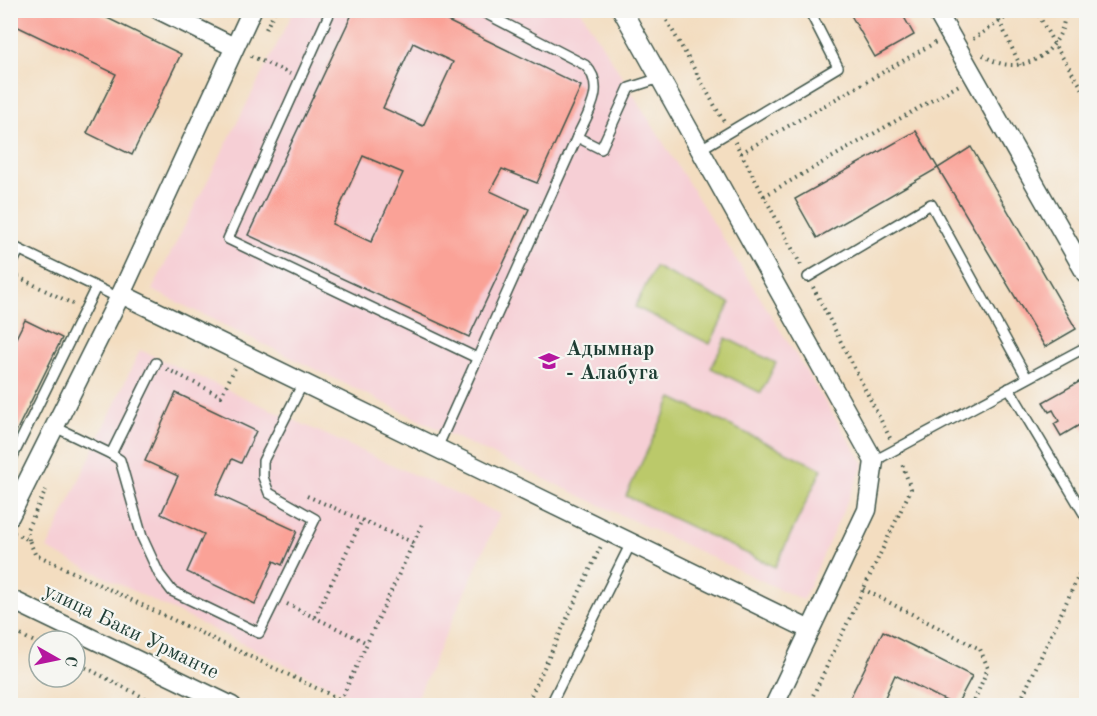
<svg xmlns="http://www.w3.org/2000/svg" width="1097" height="716" viewBox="0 0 1097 716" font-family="'Old Standard TT',serif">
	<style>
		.built { fill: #f6cfd5 }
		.green { fill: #bbc96b; stroke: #6d8350; stroke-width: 1.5 }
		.building { fill: #faa297; fill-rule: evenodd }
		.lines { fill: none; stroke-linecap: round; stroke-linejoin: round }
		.lane-casing { stroke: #3f5549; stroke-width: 12 }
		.street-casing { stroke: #3f5549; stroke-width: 21 }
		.path { stroke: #3f5549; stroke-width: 4; stroke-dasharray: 1.5 4.5; stroke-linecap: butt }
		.lane { stroke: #fff; stroke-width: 9 }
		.street { stroke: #fff; stroke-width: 18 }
		.labels { text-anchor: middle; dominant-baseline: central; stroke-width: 4.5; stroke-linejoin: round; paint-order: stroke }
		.poi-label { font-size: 21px; font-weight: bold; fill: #1f3d34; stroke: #f6f6f2; text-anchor: start }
		.street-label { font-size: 21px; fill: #1f3d34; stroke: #f6f6f2 }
	</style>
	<rect width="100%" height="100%" fill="#f6f6f2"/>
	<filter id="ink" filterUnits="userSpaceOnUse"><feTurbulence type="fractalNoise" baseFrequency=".0167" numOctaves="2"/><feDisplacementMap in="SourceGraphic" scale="12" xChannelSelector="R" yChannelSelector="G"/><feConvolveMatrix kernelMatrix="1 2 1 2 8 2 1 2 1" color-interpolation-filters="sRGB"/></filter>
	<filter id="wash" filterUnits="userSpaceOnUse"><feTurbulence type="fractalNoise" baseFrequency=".008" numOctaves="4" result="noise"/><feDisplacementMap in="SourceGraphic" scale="24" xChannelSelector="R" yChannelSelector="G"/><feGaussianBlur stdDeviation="1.35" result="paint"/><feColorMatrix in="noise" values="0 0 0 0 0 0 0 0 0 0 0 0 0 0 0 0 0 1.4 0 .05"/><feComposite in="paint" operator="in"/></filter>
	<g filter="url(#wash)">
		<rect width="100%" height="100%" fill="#f3ddc0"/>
		<g class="built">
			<path d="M294,11H581L864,464L803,600L444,432L152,290Z"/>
			<path d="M140,350L500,514L414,705H369L47,549Z"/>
		</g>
		<g class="green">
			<path d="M655,267L730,303L710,344L635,307Z"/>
			<path d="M726,338L776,363L761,393L711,368Z"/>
			<path d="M672,398L822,469L775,567L626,496Z"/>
		</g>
		<g id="blocks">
			<g class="building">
				<path d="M10,10H91L181,54L132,155L87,133L116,74L10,23Z"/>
				<path d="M354,10H425L581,86L537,183L502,169L490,191L529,209L469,337L248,235ZM413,43L453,62L423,126L383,108ZM363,156L403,173L371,242L332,224Z"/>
				<path d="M848,10H900L914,35L875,57Z"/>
				<path d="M916,131L938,168L817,238L795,199Z"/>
				<path d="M971,147L1076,329L1045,347L938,168Z"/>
				<path d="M25,320L62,338L10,444V350Z"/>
				<path d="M1086,378V434L1081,424L1061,436L1054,424L1059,421L1053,410L1049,412L1043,402Z"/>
				<path d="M176,393L256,431L241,463L232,459L216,494L297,531L282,565L274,561L255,604L187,572L204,534L161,514L178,476L145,461Z"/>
				<path d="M883,631L972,676L956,706L895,675L881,706H846Z"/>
			</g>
		</g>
	</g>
	<g filter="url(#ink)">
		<use href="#blocks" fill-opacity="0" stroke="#3f5549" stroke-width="1.5"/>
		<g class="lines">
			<g class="lane-casing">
				<g id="lane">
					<path d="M331,10L228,239L477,358"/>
					<path d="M577,137L601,149L629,88L660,78"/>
					<path d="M699,150L838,67L809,10"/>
					<path d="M10,245L119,298"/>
					<path d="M10,268L19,250"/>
					<path d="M808,277L931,204L1027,378"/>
					<path d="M1009,388L1086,517"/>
					<path d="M55,427L111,454L120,460L142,537L159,574L172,591L259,633L315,519L269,493L263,477V461L303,383"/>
					<path d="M437,448L577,137C588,113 607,87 585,65L479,10"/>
					<path d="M111,454L156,363"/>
					<path d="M874,461L1086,347"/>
					<path d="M10,462L96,287"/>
					<path d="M550,706L631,543"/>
				</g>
			</g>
			<g class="street-casing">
				<g id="street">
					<path d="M159,10L234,47"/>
					<path d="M622,10L874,461L867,510L774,706"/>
					<path d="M936,10L1086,274"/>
					<path d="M121,294L810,630"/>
					<path d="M10,516L121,294L252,10"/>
					<path d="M10,599L232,706"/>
				</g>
			</g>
			<g class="path">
				<path d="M661,10L724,122"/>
				<path d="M994,10L1020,65"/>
				<path d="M1036,10L1054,44L1086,94"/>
				<path d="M266,29L275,10"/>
				<path d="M973,39L1017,10"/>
				<path d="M983,55C1019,81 1065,53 1065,10"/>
				<path d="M251,56L290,74"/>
				<path d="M735,142L802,267"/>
				<path d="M741,153L936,42"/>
				<path d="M764,196L959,85"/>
				<path d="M18,277L73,304"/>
				<path d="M813,287L890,438"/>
				<path d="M167,369L221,396L235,368"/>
				<path d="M307,496L414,543"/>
				<path d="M14,533L29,540L35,554L354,706"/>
				<path d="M29,540L27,529L46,490"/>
				<path d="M863,589L980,649L988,668L972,706"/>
				<path d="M287,604L367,643"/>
				<path d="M315,617L362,520"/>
				<path d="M10,630L39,644"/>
				<path d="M75,662L160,706"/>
				<path d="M338,706L423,522"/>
				<path d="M526,706L601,546"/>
				<path d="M808,706L911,489L901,461"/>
				<path d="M1018,706L1086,560"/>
			</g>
			<use href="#lane" class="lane"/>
			<use href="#street" class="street"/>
		</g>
	</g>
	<defs>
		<g id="school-bare" transform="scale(1.62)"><path d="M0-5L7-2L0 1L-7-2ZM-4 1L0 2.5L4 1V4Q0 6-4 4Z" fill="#b5179e" stroke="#f6f6f2" stroke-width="2.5" paint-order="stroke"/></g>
	</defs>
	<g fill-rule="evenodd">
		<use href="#school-bare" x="549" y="361"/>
	</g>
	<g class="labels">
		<g class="poi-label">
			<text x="566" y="349">Адымнар<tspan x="566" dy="24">- Алабуга</tspan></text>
		</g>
		<g class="street-label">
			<text transform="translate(131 632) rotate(26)">улица Баки Урманче</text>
		</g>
	</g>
	<rect width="1097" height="716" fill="none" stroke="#f6f6f2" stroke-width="36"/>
	<g transform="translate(57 659) rotate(99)"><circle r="28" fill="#f6f6f2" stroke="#a0aca6" stroke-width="1.5"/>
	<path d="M0-4.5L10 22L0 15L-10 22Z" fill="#b5179e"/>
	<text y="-9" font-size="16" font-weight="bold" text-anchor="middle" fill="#1f3d34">С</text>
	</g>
</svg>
